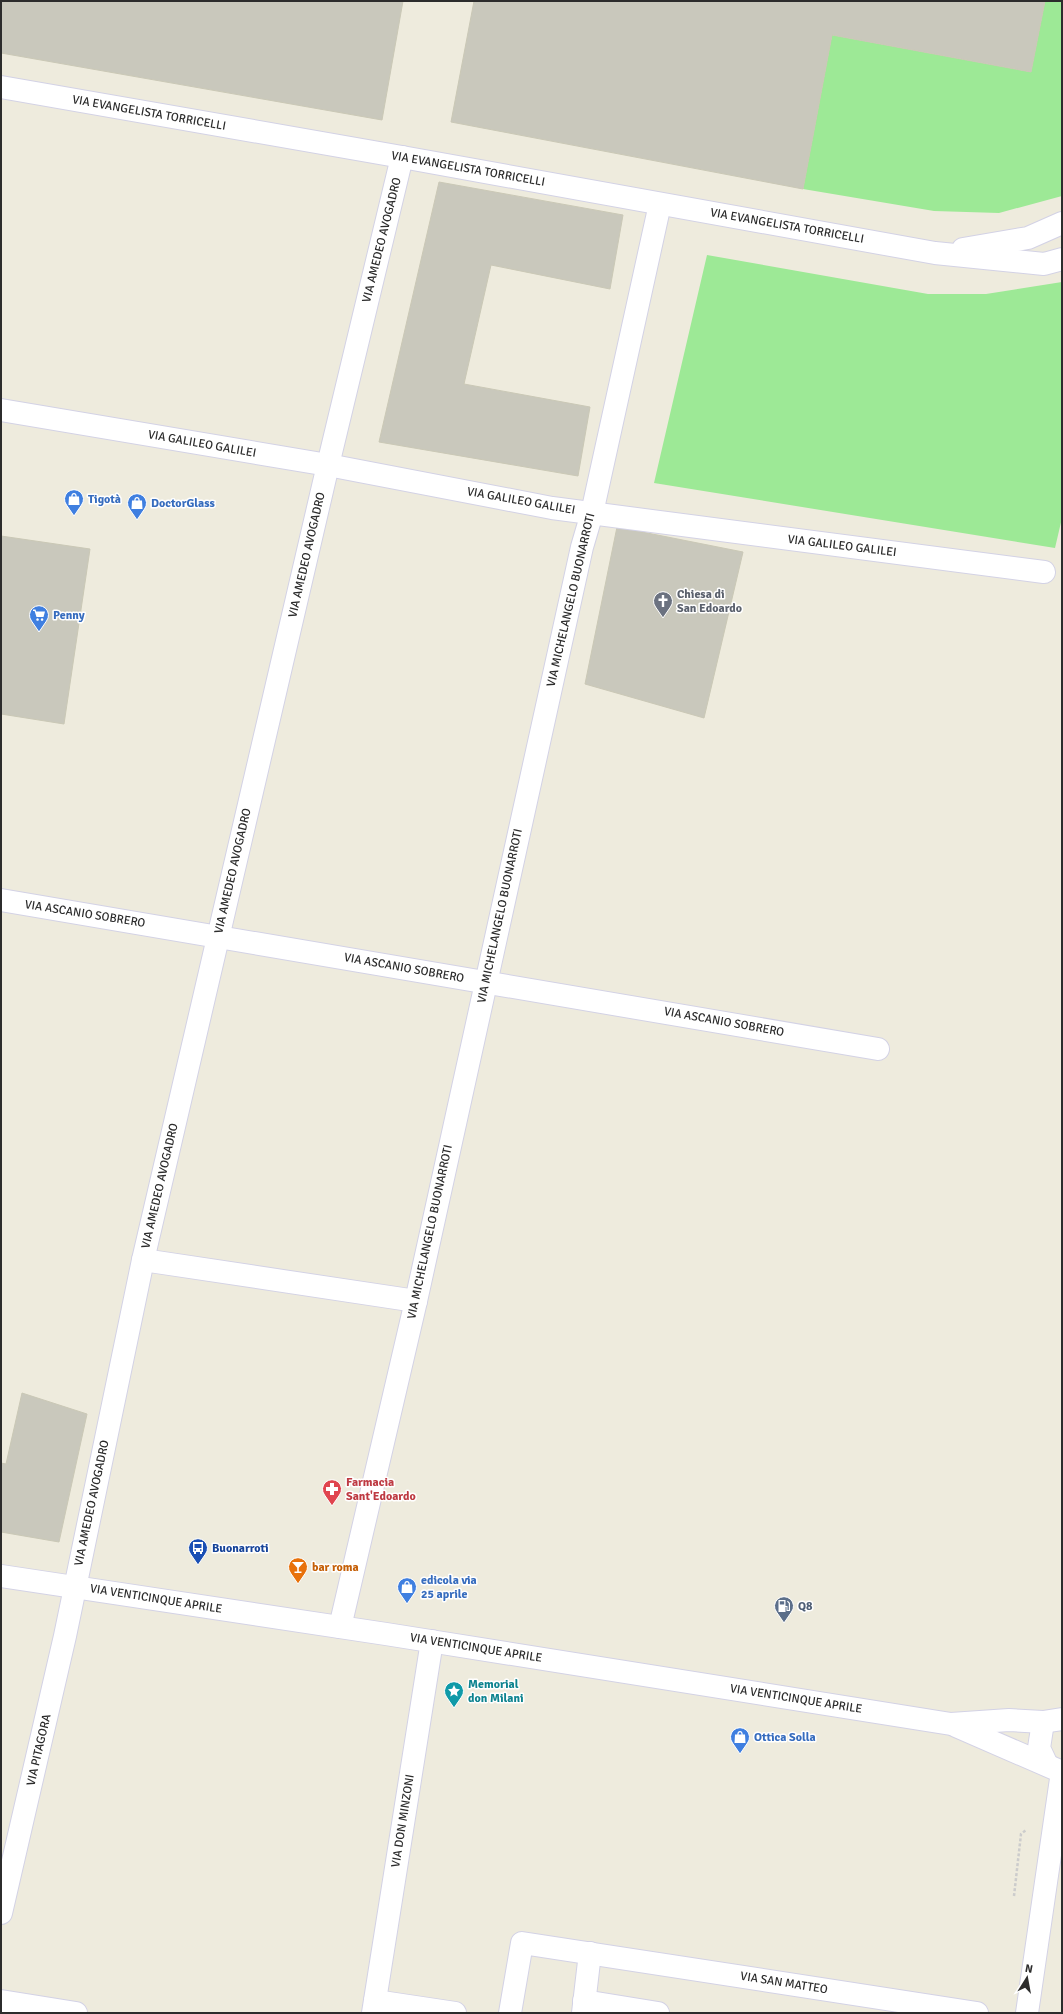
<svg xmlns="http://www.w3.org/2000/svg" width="1063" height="2014" viewBox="0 0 1063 2014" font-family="Signika,sans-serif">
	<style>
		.green { fill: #9de996 }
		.building { fill: #c9c8bc; stroke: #cac8b6 }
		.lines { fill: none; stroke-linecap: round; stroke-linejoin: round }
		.minor-casing { stroke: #d3d2e5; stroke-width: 24 }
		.tertiary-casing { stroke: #d3d2e5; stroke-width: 24 }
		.path { stroke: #ccc; stroke-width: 2.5; stroke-dasharray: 3 2; stroke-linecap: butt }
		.minor { stroke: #fff; stroke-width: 22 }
		.tertiary { stroke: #fff; stroke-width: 22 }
		.labels { text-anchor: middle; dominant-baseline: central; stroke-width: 3; stroke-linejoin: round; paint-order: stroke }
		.street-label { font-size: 12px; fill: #2c2c2c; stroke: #fff }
		.shop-label { font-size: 12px; font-weight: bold; fill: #366cbe; stroke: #fff; text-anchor: start }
		.worship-label { font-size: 12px; font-weight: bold; fill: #5b616d; stroke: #fff; text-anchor: start }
		.health-label { font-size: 12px; font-weight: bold; fill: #be3a42; stroke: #fff; text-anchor: start }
		.transit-label { font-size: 12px; font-weight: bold; fill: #164399; stroke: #fff; text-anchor: start }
		.food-label { font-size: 12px; font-weight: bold; fill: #c56008; stroke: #fff; text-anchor: start }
		.service-label { font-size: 12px; font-weight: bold; fill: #4e5e75; stroke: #fff; text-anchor: start }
		.culture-label { font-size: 12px; font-weight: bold; fill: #0d838f; stroke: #fff; text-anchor: start }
	</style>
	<rect width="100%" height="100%" fill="#eeebdd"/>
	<g class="green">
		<path d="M1045,1H1062V196L999,213L934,211L803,189L832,35L1031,72Z"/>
		<path d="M707,255L928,294H986L1062,282V518L1055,548L654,483Z"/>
	</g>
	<g class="building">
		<path d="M1,1H403L382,120L1,53Z"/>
		<path d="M474,1H1045L1031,72L832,35L803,189L451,122Z"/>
		<path d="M439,182L623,215L610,289L491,265L464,384L590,407L578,476L379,442Z"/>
		<path d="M617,527L743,552L704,718L585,684Z"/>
		<path d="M1,536L90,549L64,724L1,714Z"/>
		<path d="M22,1393L87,1414L59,1542L1,1532V1463L6,1464Z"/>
	</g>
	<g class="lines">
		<g class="minor-casing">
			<g id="minor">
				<path d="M1,410L328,465L552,508L1044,572"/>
				<path d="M1,900L878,1049"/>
				<path d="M143,1260L416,1301"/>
				<path d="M340,1627L416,1301L582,547L592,513L660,204"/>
				<path d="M1,1913L65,1636L143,1260L328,465L402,157"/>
				<path d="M1,2001L76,2013"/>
				<path d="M375,2001L455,2013"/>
				<path d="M584,2001L658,2013"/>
				<path d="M373,2013L432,1641"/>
				<path d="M510,2013L522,1943L977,2013"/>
				<path d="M583,2013L590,1953"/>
				<path d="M1027,2013L1062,1772"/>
			</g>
		</g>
		<g class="tertiary-casing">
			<g id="tertiary">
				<path d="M1,87L402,157L935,253L1044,264L1062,259"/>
				<path d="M963,249L1028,238L1062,223"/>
				<path d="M1,1576L386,1634L951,1724L1009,1720L1043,1722L1062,1719"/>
				<path d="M1043,1722L1039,1748L1047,1765"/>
				<path d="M956,1726L1062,1772"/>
			</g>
		</g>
		<path class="path" d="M1014,1896L1021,1834L1026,1830"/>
		<use href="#minor" class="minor"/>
		<use href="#tertiary" class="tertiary"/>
	</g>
	<defs>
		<g id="shop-pin" transform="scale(1)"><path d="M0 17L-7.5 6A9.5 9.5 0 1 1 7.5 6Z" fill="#3f7fe0" stroke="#fff"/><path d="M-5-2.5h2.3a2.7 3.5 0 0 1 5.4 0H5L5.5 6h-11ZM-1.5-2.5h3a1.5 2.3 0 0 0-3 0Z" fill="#fff"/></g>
		<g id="church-pin" transform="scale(1)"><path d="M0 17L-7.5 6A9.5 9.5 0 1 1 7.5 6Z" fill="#6b7280" stroke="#fff"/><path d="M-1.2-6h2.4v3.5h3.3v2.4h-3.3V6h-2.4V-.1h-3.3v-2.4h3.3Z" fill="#fff"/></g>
		<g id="supermarket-pin" transform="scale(1)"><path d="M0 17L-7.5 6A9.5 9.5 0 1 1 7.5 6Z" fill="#3f7fe0" stroke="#fff"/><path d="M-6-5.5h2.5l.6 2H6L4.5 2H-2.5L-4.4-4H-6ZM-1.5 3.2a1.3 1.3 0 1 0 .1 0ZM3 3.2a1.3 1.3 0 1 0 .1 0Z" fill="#fff"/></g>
		<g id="pharmacy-pin" transform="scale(1)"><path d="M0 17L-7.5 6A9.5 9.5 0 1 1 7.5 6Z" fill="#e0444e" stroke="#fff"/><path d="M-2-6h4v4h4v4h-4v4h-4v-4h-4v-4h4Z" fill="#fff"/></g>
		<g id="bus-pin" transform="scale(1)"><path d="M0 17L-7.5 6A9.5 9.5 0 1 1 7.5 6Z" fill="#1a4fb4" stroke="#fff"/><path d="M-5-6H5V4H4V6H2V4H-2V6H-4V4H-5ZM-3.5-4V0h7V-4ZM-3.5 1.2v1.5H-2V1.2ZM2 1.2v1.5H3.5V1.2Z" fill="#fff"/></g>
		<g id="bar-pin" transform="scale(1)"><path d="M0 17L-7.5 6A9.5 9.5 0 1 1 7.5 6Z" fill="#e8710a" stroke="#fff"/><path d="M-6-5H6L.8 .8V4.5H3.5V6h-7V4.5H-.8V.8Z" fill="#fff"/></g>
		<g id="fuel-pin" transform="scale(1)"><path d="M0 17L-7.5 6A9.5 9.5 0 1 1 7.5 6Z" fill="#5c6f8a" stroke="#fff"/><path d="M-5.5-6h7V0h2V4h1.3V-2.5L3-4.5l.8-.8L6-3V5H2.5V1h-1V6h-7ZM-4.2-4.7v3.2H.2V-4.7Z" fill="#fff"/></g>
		<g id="sight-pin" transform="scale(1)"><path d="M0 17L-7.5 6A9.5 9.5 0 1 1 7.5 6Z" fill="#0f9aa8" stroke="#fff"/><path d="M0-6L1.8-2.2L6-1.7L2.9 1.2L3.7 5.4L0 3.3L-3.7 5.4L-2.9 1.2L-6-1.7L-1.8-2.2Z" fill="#fff"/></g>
	</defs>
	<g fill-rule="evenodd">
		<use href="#shop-pin" x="74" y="499"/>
		<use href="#shop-pin" x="137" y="503"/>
		<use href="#church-pin" x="663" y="601"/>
		<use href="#supermarket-pin" x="39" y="615"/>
		<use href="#pharmacy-pin" x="332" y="1489"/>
		<use href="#bus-pin" x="198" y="1548"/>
		<use href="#bar-pin" x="298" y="1567"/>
		<use href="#shop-pin" x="407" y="1587"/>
		<use href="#fuel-pin" x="784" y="1606"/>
		<use href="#sight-pin" x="454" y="1691"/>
		<use href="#shop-pin" x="740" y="1737"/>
	</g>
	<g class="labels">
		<g class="street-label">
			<text transform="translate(149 113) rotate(10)">VIA EVANGELISTA TORRICELLI</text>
			<text transform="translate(468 169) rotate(10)">VIA EVANGELISTA TORRICELLI</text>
			<text transform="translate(787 226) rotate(10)">VIA EVANGELISTA TORRICELLI</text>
			<text transform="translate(382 240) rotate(-76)">VIA AMEDEO AVOGADRO</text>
			<text transform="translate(202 444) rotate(10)">VIA GALILEO GALILEI</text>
			<text transform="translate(521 501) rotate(10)">VIA GALILEO GALILEI</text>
			<text transform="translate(842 546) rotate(7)">VIA GALILEO GALILEI</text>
			<text transform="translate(307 555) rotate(-77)">VIA AMEDEO AVOGADRO</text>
			<text transform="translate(571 600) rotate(-77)">VIA MICHELANGELO BUONARROTI</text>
			<text transform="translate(233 871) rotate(-77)">VIA AMEDEO AVOGADRO</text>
			<text transform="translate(85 914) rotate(9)">VIA ASCANIO SOBRERO</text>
			<text transform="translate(500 916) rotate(-78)">VIA MICHELANGELO BUONARROTI</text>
			<text transform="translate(404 968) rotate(10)">VIA ASCANIO SOBRERO</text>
			<text transform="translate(724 1022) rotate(10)">VIA ASCANIO SOBRERO</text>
			<text transform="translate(160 1186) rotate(-77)">VIA AMEDEO AVOGADRO</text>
			<text transform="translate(430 1232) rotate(-78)">VIA MICHELANGELO BUONARROTI</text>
			<text transform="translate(92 1503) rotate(-78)">VIA AMEDEO AVOGADRO</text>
			<text transform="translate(156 1599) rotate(9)">VIA VENTICINQUE APRILE</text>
			<text transform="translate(476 1648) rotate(9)">VIA VENTICINQUE APRILE</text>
			<text transform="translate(796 1699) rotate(9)">VIA VENTICINQUE APRILE</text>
			<text transform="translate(39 1750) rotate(-77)">VIA PITAGORA</text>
			<text transform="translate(403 1821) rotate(-81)">VIA DON MINZONI</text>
			<text transform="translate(784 1983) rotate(9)">VIA SAN MATTEO</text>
		</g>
		<g class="shop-label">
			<text x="88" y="499">Tigotà</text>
			<text x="151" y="503">DoctorGlass</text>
			<text x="53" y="615">Penny</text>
			<text x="421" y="1580">edicola via<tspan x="421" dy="14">25 aprile</tspan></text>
			<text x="754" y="1737">Ottica Solla</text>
		</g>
		<g class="worship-label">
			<text x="677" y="594">Chiesa di<tspan x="677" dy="14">San Edoardo</tspan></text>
		</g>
		<g class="health-label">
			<text x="346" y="1482">Farmacia<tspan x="346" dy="14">Sant'Edoardo</tspan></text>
		</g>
		<g class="transit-label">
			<text x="212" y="1548">Buonarroti</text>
		</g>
		<g class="food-label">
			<text x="312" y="1567">bar roma</text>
		</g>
		<g class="service-label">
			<text x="798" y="1606">Q8</text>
		</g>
		<g class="culture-label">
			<text x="468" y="1684">Memorial<tspan x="468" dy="14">don Milani</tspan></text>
		</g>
	</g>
	<rect width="1063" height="2014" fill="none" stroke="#2c2c2c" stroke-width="4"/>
	<g transform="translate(1027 1978) rotate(11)" stroke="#ffffff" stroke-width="3" paint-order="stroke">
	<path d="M0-3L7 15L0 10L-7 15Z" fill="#2c2c2c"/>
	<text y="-6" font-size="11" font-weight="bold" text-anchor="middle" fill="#2c2c2c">N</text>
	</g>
</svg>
